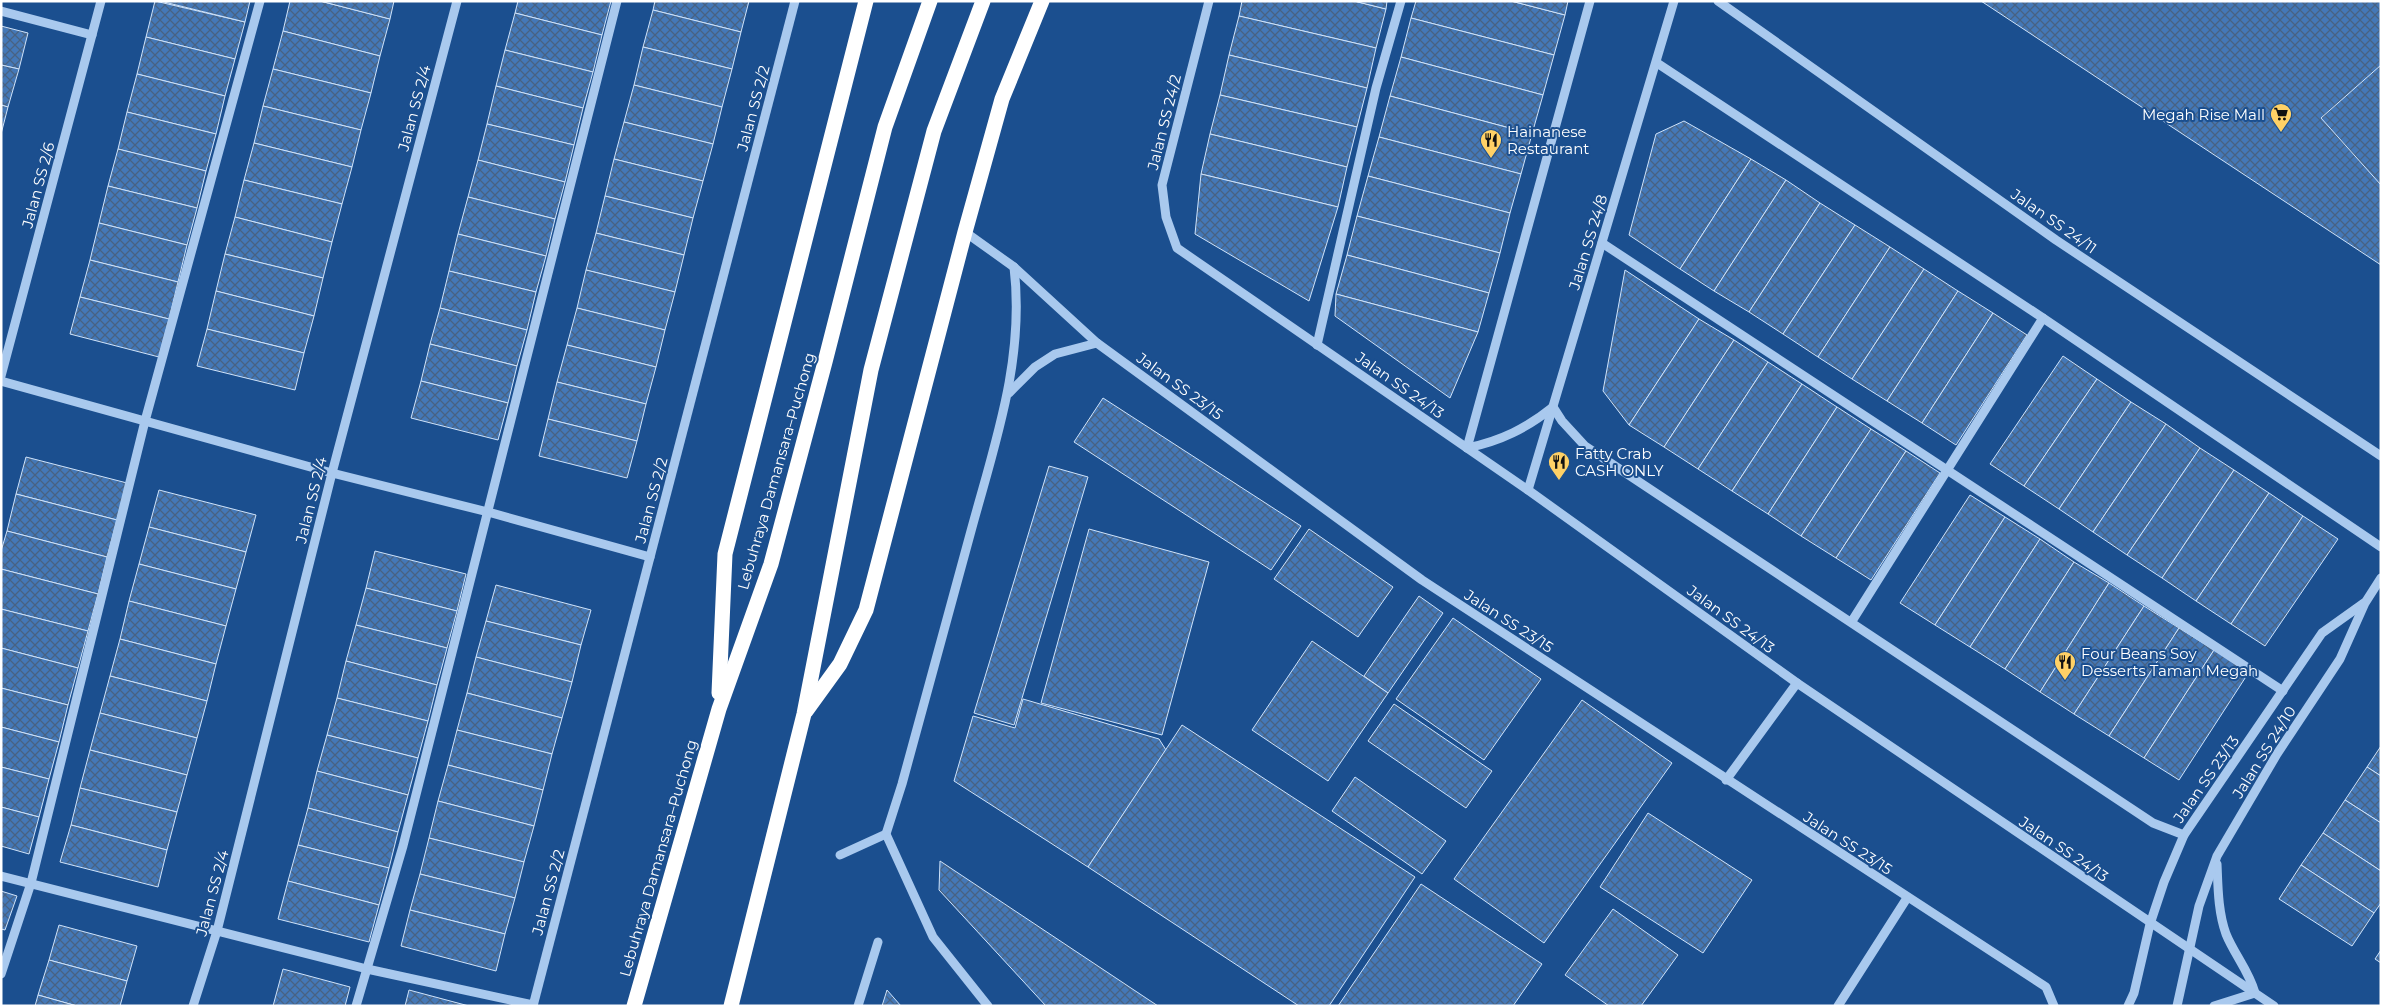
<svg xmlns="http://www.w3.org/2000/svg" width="2382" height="1007" viewBox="0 0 2382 1007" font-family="Montserrat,sans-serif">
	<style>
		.building { fill: url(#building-cross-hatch); stroke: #cfe3fa }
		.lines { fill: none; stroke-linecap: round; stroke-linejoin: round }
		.minor { stroke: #a9c9ee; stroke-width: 9 }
		.highway { stroke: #fff; stroke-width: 15 }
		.labels { text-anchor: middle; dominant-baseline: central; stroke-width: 4; stroke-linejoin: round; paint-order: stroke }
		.street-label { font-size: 15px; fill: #fff; stroke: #1b4f8f }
		.poi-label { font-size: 15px; fill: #fff; stroke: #1b4f8f; text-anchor: start }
	</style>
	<defs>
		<pattern id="building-cross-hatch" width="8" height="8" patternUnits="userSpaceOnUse" patternTransform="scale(1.25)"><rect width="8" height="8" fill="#4478b7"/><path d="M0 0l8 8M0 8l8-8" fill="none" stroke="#486282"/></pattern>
	</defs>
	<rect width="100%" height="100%" fill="#1b4f8f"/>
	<g class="building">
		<path d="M155,1L245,22L235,59L146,37Z"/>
		<path d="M160,1H250L245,22Z"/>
		<path d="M290,1H320L390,19L380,56L283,31Z"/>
		<path d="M320,1H394L390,19Z"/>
		<path d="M518,1H611L602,35L515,13Z"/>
		<path d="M655,1H749L741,32L653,10Z"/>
		<path d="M1242,1H1354L1386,9L1376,48L1239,16Z"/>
		<path d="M1354,1H1387L1386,9Z"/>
		<path d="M1416,1H1511L1565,15L1554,55L1411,18Z"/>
		<path d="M1511,1H1568L1565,15Z"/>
		<path d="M1981,1H2381V265Z"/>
		<path d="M653,10L741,32L732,69L643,47Z"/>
		<path d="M515,13L602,35L593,72L505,50Z"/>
		<path d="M1239,16L1376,48L1367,88L1229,55Z"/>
		<path d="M1411,18L1554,55L1543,95L1401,57Z"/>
		<path d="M1,26L28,33L19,69L1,65Z"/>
		<path d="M283,31L380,56L371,93L273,69Z"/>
		<path d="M146,37L235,59L225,96L137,74Z"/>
		<path d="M643,47L732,69L722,107L634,85Z"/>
		<path d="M505,50L593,72L583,108L496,86Z"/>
		<path d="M1229,55L1367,88L1357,127L1220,95Z"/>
		<path d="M1401,57L1543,95L1532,134L1390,96Z"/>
		<path d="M1,65L19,69L8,107L1,105Z"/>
		<path d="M2381,65V185L2321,118Z"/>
		<path d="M273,69L371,93L361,130L263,106Z"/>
		<path d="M137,74L225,96L216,134L127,112Z"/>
		<path d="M634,85L722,107L713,144L624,122Z"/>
		<path d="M496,86L583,108L574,145L487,124Z"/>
		<path d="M1220,95L1357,127L1347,167L1210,134Z"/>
		<path d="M1390,96L1532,134L1521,174L1379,137Z"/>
		<path d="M1,105L8,107L1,134Z"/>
		<path d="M263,106L361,130L352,167L254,143Z"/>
		<path d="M127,112L216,134L206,171L118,149Z"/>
		<path d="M1684,121L1751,159L1680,269L1629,235L1656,134Z"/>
		<path d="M624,122L713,144L703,181L614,159Z"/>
		<path d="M487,124L574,145L565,182L478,160Z"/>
		<path d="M1210,134L1347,167L1338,207L1201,174Z"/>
		<path d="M1379,137L1521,174L1510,213L1368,176Z"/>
		<path d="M254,143L352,167L342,204L244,180Z"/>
		<path d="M118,149L206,171L197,208L108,186Z"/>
		<path d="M614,159L703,181L693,218L605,196Z"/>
		<path d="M1751,159L1786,180L1714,291L1680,269Z"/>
		<path d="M478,160L565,182L555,219L468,197Z"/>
		<path d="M1201,174L1338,207L1309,301L1195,234Z"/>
		<path d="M1368,176L1510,213L1500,253L1357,216Z"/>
		<path d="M244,180L342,204L332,242L235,217Z"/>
		<path d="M1786,180L1820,203L1749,312L1714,291Z"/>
		<path d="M108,186L197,208L187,245L99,223Z"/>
		<path d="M605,196L693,218L684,255L596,233Z"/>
		<path d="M468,197L555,219L546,256L458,234Z"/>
		<path d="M1820,203L1855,225L1783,334L1749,312Z"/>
		<path d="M1357,216L1500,253L1489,293L1347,255Z"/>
		<path d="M235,217L332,242L323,278L225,254Z"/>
		<path d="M99,223L187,245L178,282L90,260Z"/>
		<path d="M1855,225L1890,247L1818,357L1783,334Z"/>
		<path d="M596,233L684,255L675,292L586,270Z"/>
		<path d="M458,234L546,256L536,292L449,271Z"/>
		<path d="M1890,247L1924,269L1852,379L1818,357Z"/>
		<path d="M225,254L323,278L314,316L216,291Z"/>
		<path d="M1347,255L1489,293L1478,332L1336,294Z"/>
		<path d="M90,260L178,282L169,319L80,297Z"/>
		<path d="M1924,269L1958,291L1887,401L1852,379Z"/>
		<path d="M586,270L675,292L665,330L577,308Z"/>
		<path d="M1625,270L1699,319L1629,425L1603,391Z"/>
		<path d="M449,271L536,292L527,330L440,308Z"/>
		<path d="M216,291L314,316L304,353L207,329Z"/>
		<path d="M1958,291L1993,313L1922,423L1887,401Z"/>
		<path d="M1336,294L1478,332L1450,398L1335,316Z"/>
		<path d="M80,297L169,319L159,357L70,334Z"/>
		<path d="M440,308L527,330L517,366L430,344Z"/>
		<path d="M577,308L665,330L656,367L567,345Z"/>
		<path d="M1993,313L2027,335L1956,445L1922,423Z"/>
		<path d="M1699,319L1734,340L1664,447L1629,425Z"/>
		<path d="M207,329L304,353L295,390L197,366Z"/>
		<path d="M1734,340L1768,362L1698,469L1664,447Z"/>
		<path d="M430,344L517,366L508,403L421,381Z"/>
		<path d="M567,345L656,367L646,404L557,382Z"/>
		<path d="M2063,356L2097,379L2024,486L1990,464Z"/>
		<path d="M1768,362L1802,384L1732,491L1698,469Z"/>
		<path d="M2097,379L2131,402L2059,509L2024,486Z"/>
		<path d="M421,381L508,403L498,440L411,418Z"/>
		<path d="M557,382L646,404L637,441L548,419Z"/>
		<path d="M1802,384L1837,407L1768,514L1732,491Z"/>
		<path d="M1103,398L1301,526L1271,570L1074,442Z"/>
		<path d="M2131,402L2166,424L2093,532L2059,509Z"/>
		<path d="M1837,407L1871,429L1801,536L1768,514Z"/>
		<path d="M548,419L637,441L627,478L539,456Z"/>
		<path d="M2166,424L2200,448L2127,555L2093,532Z"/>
		<path d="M1871,429L1906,451L1836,558L1801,536Z"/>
		<path d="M2200,448L2234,470L2162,578L2127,555Z"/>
		<path d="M1906,451L1940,473L1871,580L1836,558Z"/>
		<path d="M26,457L127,483L117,520L16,494Z"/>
		<path d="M1049,466L1088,477L1014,725L974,713Z"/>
		<path d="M2234,470L2269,493L2196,601L2162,578Z"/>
		<path d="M159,490L256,515L246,552L149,527Z"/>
		<path d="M2269,493L2303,516L2231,624L2196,601Z"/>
		<path d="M16,494L117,520L107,557L7,531Z"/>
		<path d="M1970,495L2005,517L1935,625L1900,603Z"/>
		<path d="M2303,516L2338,539L2265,646L2231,624Z"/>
		<path d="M2005,517L2040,539L1970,647L1935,625Z"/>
		<path d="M149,527L246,552L236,589L139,564Z"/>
		<path d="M1089,529L1209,562L1162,735L1041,703Z"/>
		<path d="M1309,529L1393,587L1358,637L1274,579Z"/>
		<path d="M7,531L107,557L98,594L1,569V551Z"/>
		<path d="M2040,539L2074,562L2005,669L1970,647Z"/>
		<path d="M375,551L466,574L457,611L366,588Z"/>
		<path d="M2074,562L2109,583L2040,692L2005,669Z"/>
		<path d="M139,564L236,589L226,626L129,601Z"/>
		<path d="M1,569L98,594L88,631L1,609Z"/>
		<path d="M2109,583L2144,606L2074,714L2040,692Z"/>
		<path d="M496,585L591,610L581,645L486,621Z"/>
		<path d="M366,588L457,611L447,648L356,625Z"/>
		<path d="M1419,596L1443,613L1388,693L1364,676Z"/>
		<path d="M129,601L226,626L216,664L120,639Z"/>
		<path d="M2144,606L2179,628L2109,736L2074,714Z"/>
		<path d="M1,609L88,631L78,668L1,648Z"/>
		<path d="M1453,618L1541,679L1484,760L1396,699Z"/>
		<path d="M486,621L581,645L572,682L476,657Z"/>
		<path d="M356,625L447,648L437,685L346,661Z"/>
		<path d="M2179,628L2214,650L2144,758L2109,736Z"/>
		<path d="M120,639L216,664L207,701L110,676Z"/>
		<path d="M1312,641L1388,693L1328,781L1252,730Z"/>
		<path d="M1,648L78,668L68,705L1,688Z"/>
		<path d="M2214,650L2249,672L2179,780L2144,758Z"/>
		<path d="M476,657L572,682L562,718L467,693Z"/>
		<path d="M346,661L437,685L428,721L337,698Z"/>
		<path d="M110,676L207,701L197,738L100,713Z"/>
		<path d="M1,688L68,705L59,742L1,727Z"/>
		<path d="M467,693L562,718L552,754L457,730Z"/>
		<path d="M337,698L428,721L418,758L327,735Z"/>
		<path d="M1023,699L1159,739L1166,750L1088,867L954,781L973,716L1015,728Z"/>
		<path d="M1582,700L1672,763L1544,943L1454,879Z"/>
		<path d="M1394,704L1492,771L1466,808L1368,741Z"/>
		<path d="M100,713L197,738L187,775L90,750Z"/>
		<path d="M1182,725L1415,877L1329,1006H1299L1088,867Z"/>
		<path d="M1,727L59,742L49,779L1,767Z"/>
		<path d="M457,730L552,754L543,790L448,765Z"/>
		<path d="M327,735L418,758L408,795L317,771Z"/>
		<path d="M2381,746V776L2367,767Z"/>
		<path d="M90,750L187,775L177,812L80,788Z"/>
		<path d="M448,765L543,790L534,826L438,801Z"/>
		<path d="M1,767L49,779L39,817L1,807Z"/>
		<path d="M2367,767L2381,776V823L2345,800Z"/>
		<path d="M317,771L408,795L398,832L308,808Z"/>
		<path d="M1355,777L1446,841L1422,874L1332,811Z"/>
		<path d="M80,788L177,812L167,850L71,825Z"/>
		<path d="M2345,800L2381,823V871L2323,833Z"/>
		<path d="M438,801L534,826L524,862L429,838Z"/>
		<path d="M1,807L39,817L29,854L1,846Z"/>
		<path d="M308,808L398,832L389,868L298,845Z"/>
		<path d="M1648,813L1752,880L1703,953L1600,887Z"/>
		<path d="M71,825L167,850L158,887L60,862Z"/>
		<path d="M2323,833L2381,871V903L2374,913L2301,865Z"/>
		<path d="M429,838L524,862L515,898L420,874Z"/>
		<path d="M298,845L389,868L379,905L288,881Z"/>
		<path d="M940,861L1158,1006H1046L939,890Z"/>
		<path d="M2301,865L2374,913L2352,946L2279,899Z"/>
		<path d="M420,874L515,898L505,934L410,910Z"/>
		<path d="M288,881L379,905L369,942L278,919Z"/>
		<path d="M1421,884L1542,964L1513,1006H1338Z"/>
		<path d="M1,891L17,896L5,930L1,929Z"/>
		<path d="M1613,909L1678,955L1641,1006H1609L1565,975Z"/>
		<path d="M410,910L505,934L496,971L401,946Z"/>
		<path d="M59,925L137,946L127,981L49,960Z"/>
		<path d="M2381,950V963L2375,959Z"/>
		<path d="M49,960L127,981L120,1006H77L38,995Z"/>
		<path d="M283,969L350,987L345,1006H273Z"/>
		<path d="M409,990L469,1006H405Z"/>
		<path d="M887,990L901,1006H882Z"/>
		<path d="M38,995L77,1006H35Z"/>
	</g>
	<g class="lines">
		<g class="minor">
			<path d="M1209,1L1162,185L1166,217L1177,248L1528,490L1797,683L2274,1006"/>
			<path d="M1718,1L2056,240L2381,456"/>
			<path d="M1,11L92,35"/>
			<path d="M1657,63L2043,318L2381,547"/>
			<path d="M965,232L1014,267L1097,343L1422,580L2046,987L2054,1006"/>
			<path d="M1602,243L2283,691"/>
			<path d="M1317,345L1376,88L1401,1"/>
			<path d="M1,376L101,1"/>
			<path d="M1,381L332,473L488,512L650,557"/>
			<path d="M1009,393L1035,367L1055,354L1097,343"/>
			<path d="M1553,407L1562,421L1585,446L2153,823L2184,835"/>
			<path d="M1467,448L1590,1"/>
			<path d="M1467,448C1501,441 1527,428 1553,407"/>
			<path d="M1528,490L1674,1"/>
			<path d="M1852,621L2043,318"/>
			<path d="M1726,780L1797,683"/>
			<path d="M840,855L886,834"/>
			<path d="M2217,864C2218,887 2218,912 2226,934C2234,954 2249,971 2255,993"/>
			<path d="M1,876L367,969L533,1005"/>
			<path d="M1,974L31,883L145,421L260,1"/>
			<path d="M193,1006L217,931L332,473L457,1"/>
			<path d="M356,1006L403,846L617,1"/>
			<path d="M533,1006L795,1"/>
			<path d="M858,1006L878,942"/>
			<path d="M988,1006L933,937L886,834L902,784C925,700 948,615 971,531C995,443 1025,359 1014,267"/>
			<path d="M1838,1006L1907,898"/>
			<path d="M2128,1006L2134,993L2150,924L2164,882L2184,835L2322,633L2364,603"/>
			<path d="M2177,1006L2199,906L2217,856L2277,754L2340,659L2365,603L2381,578"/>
			<path d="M2214,1006L2255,993"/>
		</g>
		<g class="highway">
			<path d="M719,693L725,554L866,1"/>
			<path d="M806,711L840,664L866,610L965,232L1002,99L1042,1"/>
			<path d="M634,1006L719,709L771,564L825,362L885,127L930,1"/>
			<path d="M731,1006L804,714L871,370L934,131L983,1"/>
		</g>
	</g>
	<defs>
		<g id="supermarket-pin" transform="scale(1.125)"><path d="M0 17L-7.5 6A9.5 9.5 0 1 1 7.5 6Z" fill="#ffd166" stroke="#1b4f8f"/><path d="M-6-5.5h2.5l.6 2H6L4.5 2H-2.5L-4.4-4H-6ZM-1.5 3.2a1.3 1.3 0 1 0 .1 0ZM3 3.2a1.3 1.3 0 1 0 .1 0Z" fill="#111"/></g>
		<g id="restaurant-pin" transform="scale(1.125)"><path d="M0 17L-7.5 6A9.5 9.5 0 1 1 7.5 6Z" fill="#ffd166" stroke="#1b4f8f"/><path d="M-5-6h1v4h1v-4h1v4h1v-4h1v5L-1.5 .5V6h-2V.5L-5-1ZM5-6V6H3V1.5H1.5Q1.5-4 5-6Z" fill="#111"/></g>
	</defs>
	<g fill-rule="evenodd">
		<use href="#supermarket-pin" x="2281" y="114"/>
		<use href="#restaurant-pin" x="1491" y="140"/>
		<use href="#restaurant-pin" x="1559" y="462"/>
		<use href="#restaurant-pin" x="2065" y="662"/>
	</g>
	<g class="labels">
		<g class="street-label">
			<text transform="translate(414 108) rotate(-75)">Jalan SS 2/4</text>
			<text transform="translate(753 108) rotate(-75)">Jalan SS 2/2</text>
			<text transform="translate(1164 122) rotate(-76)">Jalan SS 24/2</text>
			<text transform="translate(38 185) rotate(-75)">Jalan SS 2/6</text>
			<text transform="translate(2054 221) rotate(35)">Jalan SS 24/11</text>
			<text transform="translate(1588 242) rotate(-73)">Jalan SS 24/8</text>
			<text transform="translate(1400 385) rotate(35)">Jalan SS 24/13</text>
			<text transform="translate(1180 386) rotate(36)">Jalan SS 23/15</text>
			<text transform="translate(776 471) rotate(-74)">Lebuhraya Damansara–Puchong</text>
			<text transform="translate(311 500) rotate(-76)">Jalan SS 2/4</text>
			<text transform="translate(651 500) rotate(-75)">Jalan SS 2/2</text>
			<text transform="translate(1731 619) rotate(36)">Jalan SS 24/13</text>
			<text transform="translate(1509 621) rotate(33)">Jalan SS 23/15</text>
			<text transform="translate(2264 752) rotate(-58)">Jalan SS 24/10</text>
			<text transform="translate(2206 779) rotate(-55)">Jalan SS 23/13</text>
			<text transform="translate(1848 843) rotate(33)">Jalan SS 23/15</text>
			<text transform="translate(2064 849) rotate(34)">Jalan SS 24/13</text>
			<text transform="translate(658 858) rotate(-74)">Lebuhraya Damansara–Puchong</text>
			<text transform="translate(548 892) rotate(-75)">Jalan SS 2/2</text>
			<text transform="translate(212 893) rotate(-75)">Jalan SS 2/4</text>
		</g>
		<g class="poi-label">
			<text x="2265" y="114" text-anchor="end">Megah Rise Mall</text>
			<text x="1507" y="131">Hainanese<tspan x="1507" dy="17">Restaurant</tspan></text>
			<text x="1575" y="453">Fatty Crab<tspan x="1575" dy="17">CASH ONLY</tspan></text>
			<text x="2081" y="653">Four Beans Soy<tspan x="2081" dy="17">Desserts Taman Megah</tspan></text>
		</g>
	</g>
	<rect width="2382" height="1007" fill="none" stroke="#ffffff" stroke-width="5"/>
</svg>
